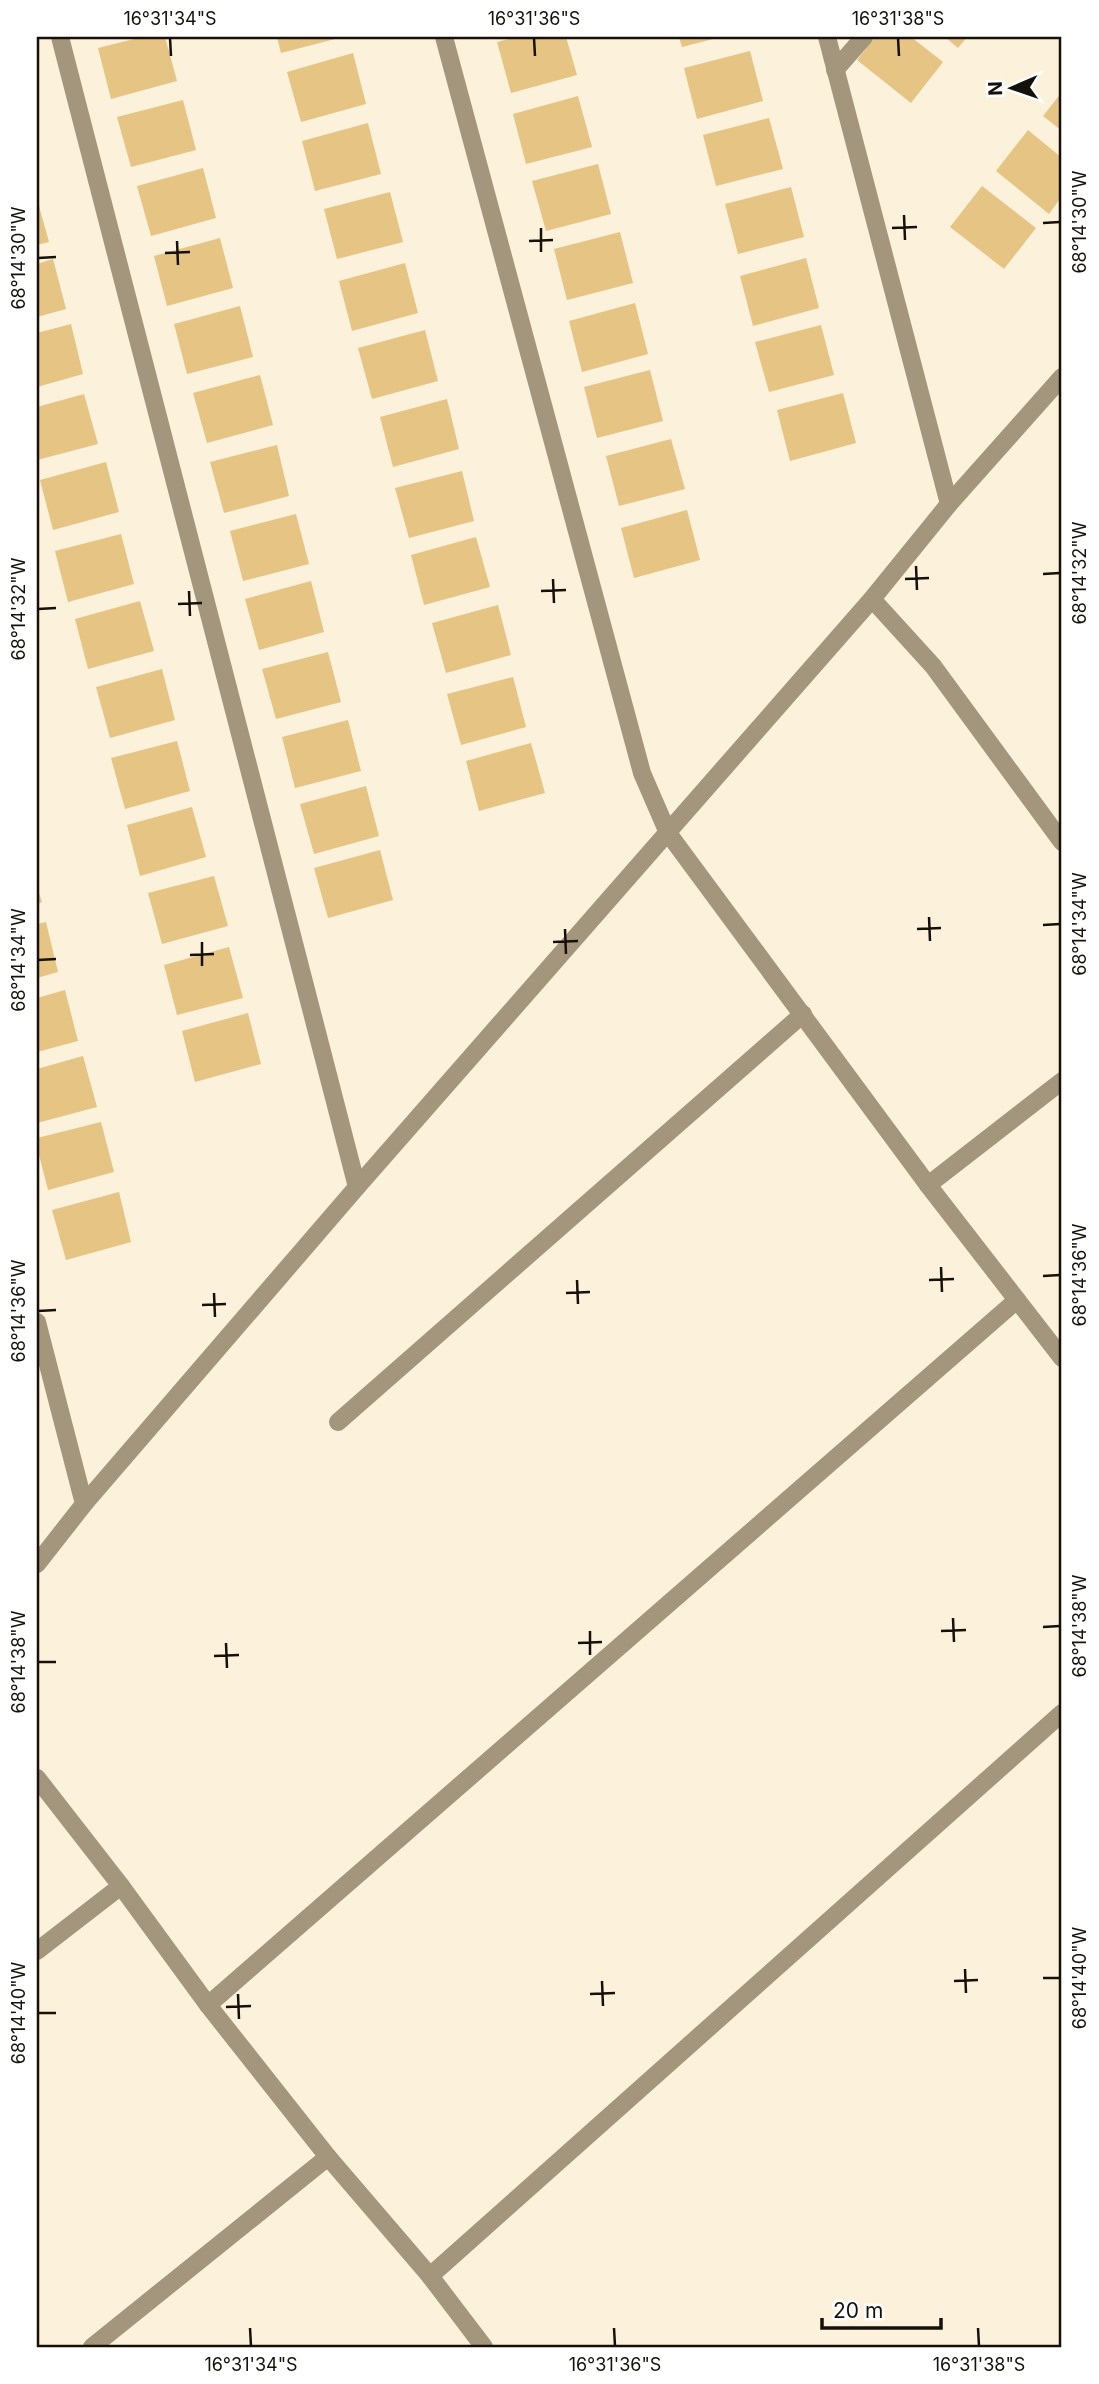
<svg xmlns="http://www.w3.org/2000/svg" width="1099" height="2384" viewBox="0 0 1099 2384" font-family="Inter,sans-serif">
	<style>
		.building { fill: #e5c484 }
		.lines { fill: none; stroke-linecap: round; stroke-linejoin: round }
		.minor { stroke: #a3967c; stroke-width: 18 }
		.ticks { fill: none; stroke: #15110a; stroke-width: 2.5 }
		.neatline { fill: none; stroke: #15110a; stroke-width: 2.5 }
		.ticks-label { font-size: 18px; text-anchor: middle; fill: #15110a }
	</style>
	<rect width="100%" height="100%" fill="#fcf1da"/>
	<g class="building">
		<path d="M142,37H165L177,81L111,99L98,48Z"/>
		<path d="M277,37H339V38L281,53Z"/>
		<path d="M517,37H566L577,75L511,93L497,42Z"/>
		<path d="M679,37H717V38L682,47Z"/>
		<path d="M875,37H911L943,62L911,103L857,60Z"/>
		<path d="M945,37H967L958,48Z"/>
		<path d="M750,51L763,101L697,119L684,68Z"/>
		<path d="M353,53L366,104L301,122L287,72Z"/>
		<path d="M1062,92V131L1043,116Z"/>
		<path d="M578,96L592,147L526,164L513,114Z"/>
		<path d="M183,100L196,150L131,167L117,117Z"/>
		<path d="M769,118L783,169L716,186L703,135Z"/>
		<path d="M368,123L381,174L315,191L302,141Z"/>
		<path d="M1028,130L1062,158V196L1049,214L996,171Z"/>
		<path d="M598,164L611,214L546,231L532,181Z"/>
		<path d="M203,168L216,218L151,236L137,186Z"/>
		<path d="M982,186L1036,228L1004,269L950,227Z"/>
		<path d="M791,187L804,237L738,254L725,204Z"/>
		<path d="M390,192L403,242L337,259L324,209Z"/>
		<path d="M37,199L49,242L37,245Z"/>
		<path d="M620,232L633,283L567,300L554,249Z"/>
		<path d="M220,238L233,288L167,306L154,256Z"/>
		<path d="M806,258L819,308L753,326L740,276Z"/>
		<path d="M53,259L66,309L37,317V264Z"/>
		<path d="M405,263L418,313L352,331L339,281Z"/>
		<path d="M635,303L648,354L582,372L569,321Z"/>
		<path d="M240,306L253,357L187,374L174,324Z"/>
		<path d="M71,324L83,374L37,387V333Z"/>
		<path d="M821,325L834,375L769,392L755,342Z"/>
		<path d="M425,330L438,381L372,399L358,348Z"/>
		<path d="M650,370L663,421L597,438L584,387Z"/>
		<path d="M260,375L273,425L207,443L193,393Z"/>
		<path d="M843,393L856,443L790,461L777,410Z"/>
		<path d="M84,394L98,444L37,460V407Z"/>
		<path d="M447,399L459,449L393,467L380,417Z"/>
		<path d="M671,439L685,489L619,506L606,456Z"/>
		<path d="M277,445L289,496L224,513L210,462Z"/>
		<path d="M106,462L119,512L53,530L40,480Z"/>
		<path d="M462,471L474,521L409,538L395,488Z"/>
		<path d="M687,510L700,560L634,578L621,528Z"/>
		<path d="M296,514L309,564L243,581L230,531Z"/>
		<path d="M121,534L134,584L68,602L55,551Z"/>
		<path d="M476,537L490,587L424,605L411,555Z"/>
		<path d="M311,581L324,632L259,650L245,599Z"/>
		<path d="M140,601L154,651L88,669L75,619Z"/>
		<path d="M498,605L511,655L446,673L432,623Z"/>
		<path d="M328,652L341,702L276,719L262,669Z"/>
		<path d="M162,669L175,720L110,738L96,687Z"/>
		<path d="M513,677L526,727L461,745L447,694Z"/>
		<path d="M348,720L361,771L295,788L282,737Z"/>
		<path d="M177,741L190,791L125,809L111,758Z"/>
		<path d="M531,743L545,793L479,811L466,761Z"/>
		<path d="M366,786L379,836L314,854L300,804Z"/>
		<path d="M192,807L206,857L140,876L127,825Z"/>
		<path d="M380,850L393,900L328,918L314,868Z"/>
		<path d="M214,876L228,926L162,944L148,893Z"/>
		<path d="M37,887L42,902L37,904Z"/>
		<path d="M46,922L58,972L37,978V924Z"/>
		<path d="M229,947L243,998L177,1015L164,965Z"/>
		<path d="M65,990L78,1041L37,1052V998Z"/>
		<path d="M248,1013L261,1064L195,1082L182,1031Z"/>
		<path d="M83,1056L97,1107L37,1123V1069Z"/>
		<path d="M101,1122L114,1172L48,1190L37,1147V1138Z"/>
		<path d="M119,1192L131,1242L66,1260L52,1210Z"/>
	</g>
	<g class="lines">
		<g class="minor">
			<path d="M60,37L357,1187"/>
			<path d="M444,37L642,773L668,833L928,1185L1062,1358"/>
			<path d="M827,37L949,504"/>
			<path d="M835,70L864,37"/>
			<path d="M872,599L933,666L1062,842"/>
			<path d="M928,1185L1062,1081"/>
			<path d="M37,1322L84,1504"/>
			<path d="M338,1422L803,1014"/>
			<path d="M37,1564L84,1504L357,1187L872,599L949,504L1062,377"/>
			<path d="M37,1778L121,1886L208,2005L328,2157L430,2276L484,2347"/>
			<path d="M37,1951L121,1886"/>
			<path d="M208,2005L1017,1300"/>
			<path d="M430,2276L1062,1713"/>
			<path d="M92,2347L328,2157"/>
		</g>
	</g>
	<path class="ticks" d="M170,38L171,56M534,38L535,56M898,38L899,56M904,215L905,240M1043,223L1060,222M541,228V252M892,228L917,227M177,241L178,265M529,241L553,240M165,253L190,252M38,258L56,257M916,566L917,590M1043,574L1060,573M553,579L554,603M905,579L929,578M189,591L190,616M541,591L566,590M178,604L202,603M38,609L56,608M929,917L930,941M1043,925L1060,924M565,929L566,954M917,929L941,928M202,942V966M553,942L578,941M190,955L214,954M38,960L56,959M941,1267L942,1292M1043,1276L1060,1275M577,1280L578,1304M929,1280L954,1279M214,1293L215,1317M566,1293L590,1292M202,1305L226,1304M38,1311L56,1310M953,1618L954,1642M1043,1627L1060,1626M590,1631V1655M941,1631L966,1630M226,1643L227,1668M578,1643L602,1642M214,1656L239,1655M38,1662H56M965,1969L966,1993M1043,1978H1060M602,1981L603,2006M954,1981L978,1980M238,1994L239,2019M590,1994L615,1993M226,2007L251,2006M38,2013H56M250,2328L251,2346M614,2328L615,2346M978,2328L979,2346"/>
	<rect width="1099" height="2384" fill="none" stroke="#ffffff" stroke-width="77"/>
	<g transform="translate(1012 88) rotate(268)" stroke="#ffffff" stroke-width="5" paint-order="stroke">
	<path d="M0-5L12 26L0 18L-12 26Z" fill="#15110a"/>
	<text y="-10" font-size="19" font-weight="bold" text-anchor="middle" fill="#15110a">N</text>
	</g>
	<path d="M822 2318v10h119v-10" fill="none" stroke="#15110a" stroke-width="3.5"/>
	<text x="833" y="2318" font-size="21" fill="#15110a" stroke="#ffffff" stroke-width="5" paint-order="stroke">20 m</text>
	<rect x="38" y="38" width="1022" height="2308" class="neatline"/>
	<g class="ticks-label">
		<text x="170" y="25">16°31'34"S</text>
		<text x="534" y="25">16°31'36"S</text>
		<text x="898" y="25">16°31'38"S</text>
		<text transform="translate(1080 222) rotate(-90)" y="6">68°14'30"W</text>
		<text transform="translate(19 258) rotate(-90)" y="6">68°14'30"W</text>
		<text transform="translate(1080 573) rotate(-90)" y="6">68°14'32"W</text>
		<text transform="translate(19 609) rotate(-90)" y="6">68°14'32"W</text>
		<text transform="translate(1080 924) rotate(-90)" y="6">68°14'34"W</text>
		<text transform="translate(19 960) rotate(-90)" y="6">68°14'34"W</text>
		<text transform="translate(1080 1275) rotate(-90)" y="6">68°14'36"W</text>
		<text transform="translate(19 1311) rotate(-90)" y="6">68°14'36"W</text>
		<text transform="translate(1080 1626) rotate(-90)" y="6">68°14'38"W</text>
		<text transform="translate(19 1662) rotate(-90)" y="6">68°14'38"W</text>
		<text transform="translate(1080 1978) rotate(-90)" y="6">68°14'40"W</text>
		<text transform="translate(19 2013) rotate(-90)" y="6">68°14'40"W</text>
		<text x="251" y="2371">16°31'34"S</text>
		<text x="615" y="2371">16°31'36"S</text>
		<text x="979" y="2371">16°31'38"S</text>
	</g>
</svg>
